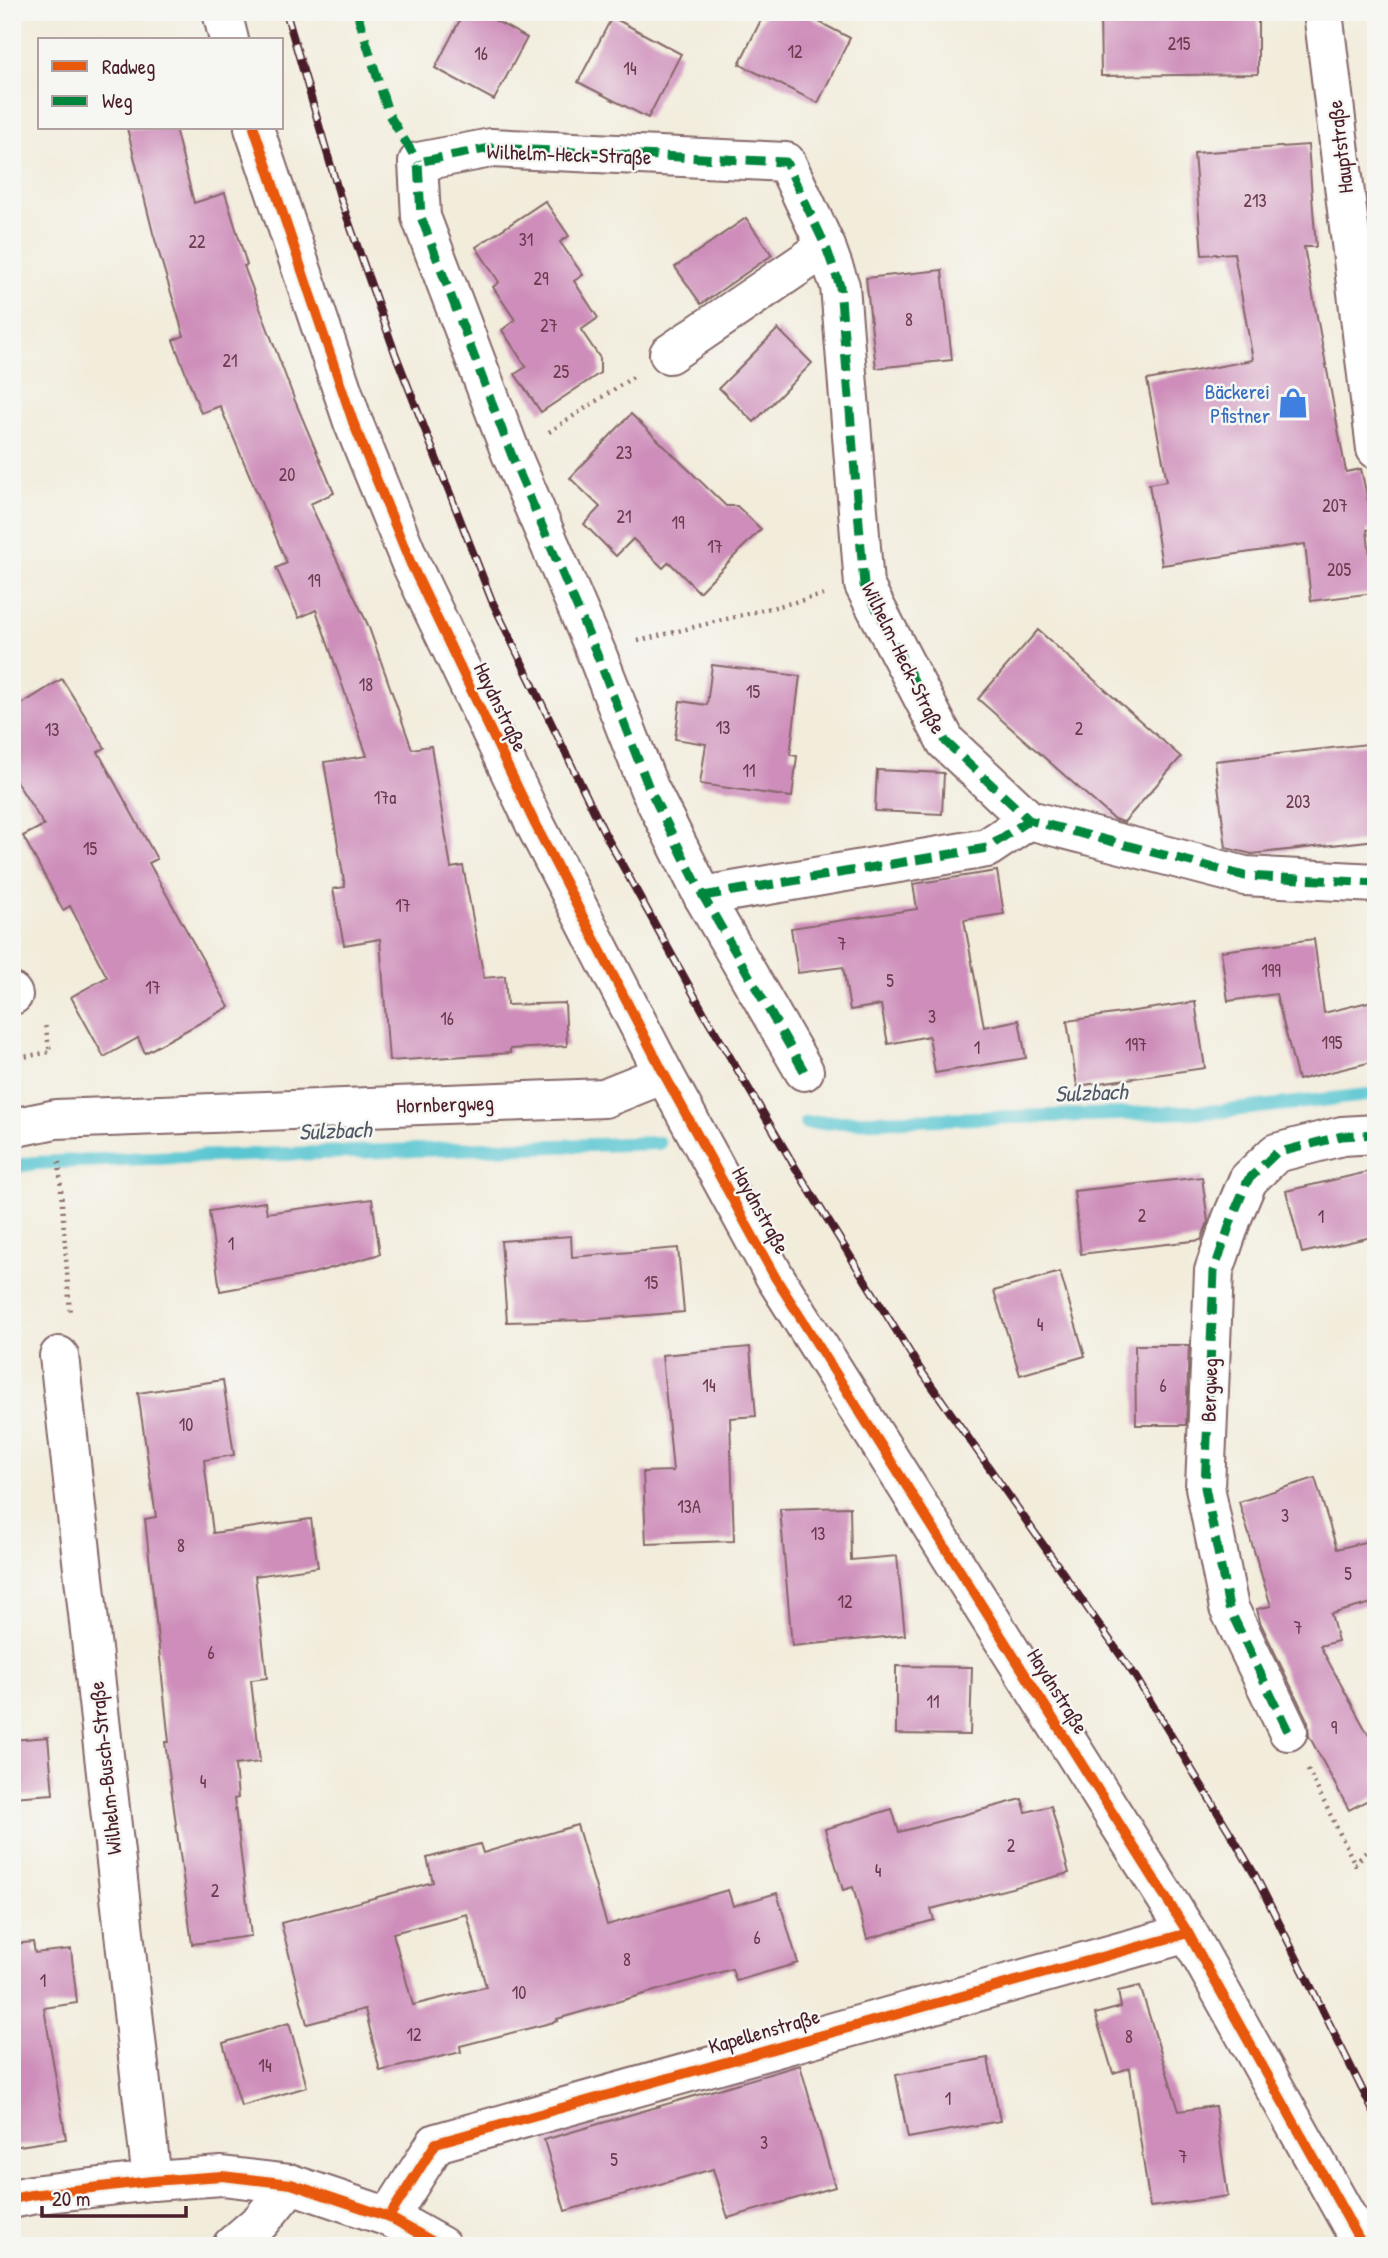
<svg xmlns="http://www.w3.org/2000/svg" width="1388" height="2258" viewBox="0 0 1388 2258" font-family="'Patrick Hand',sans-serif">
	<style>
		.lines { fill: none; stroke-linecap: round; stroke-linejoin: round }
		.stream { stroke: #5ac6d2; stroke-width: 14 }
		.building { fill: #ce8dba; fill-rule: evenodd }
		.minor-casing { stroke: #856769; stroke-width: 42 }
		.path { stroke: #856769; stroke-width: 4.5; stroke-dasharray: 2 5; stroke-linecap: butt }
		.minor { stroke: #fff; stroke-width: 38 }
		.rail-casing { stroke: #4a1f2b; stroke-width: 8 }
		.rail { stroke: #f6f6f2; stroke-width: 5; stroke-dasharray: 16; stroke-linecap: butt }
		.quiet { stroke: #00873e; stroke-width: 9; stroke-dasharray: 18 9; stroke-linecap: butt }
		.cycleway-casing { stroke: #f6f6f2; stroke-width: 15 }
		.cycleway { stroke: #e8590c; stroke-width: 10 }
		.labels { text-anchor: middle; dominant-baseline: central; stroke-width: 5; stroke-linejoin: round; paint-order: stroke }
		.number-label { font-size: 18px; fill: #6b3a4f }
		.street-label { font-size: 21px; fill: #4a1f2b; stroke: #f6f6f2 }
		.shop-label { font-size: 21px; fill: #366cbe; stroke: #f6f6f2; text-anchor: end }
		.water-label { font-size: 23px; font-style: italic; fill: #505965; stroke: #f6f6f2 }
	</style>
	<rect width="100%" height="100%" fill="#f6f6f2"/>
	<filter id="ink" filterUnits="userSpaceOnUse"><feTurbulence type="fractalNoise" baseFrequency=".0143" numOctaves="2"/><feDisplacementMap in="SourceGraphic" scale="14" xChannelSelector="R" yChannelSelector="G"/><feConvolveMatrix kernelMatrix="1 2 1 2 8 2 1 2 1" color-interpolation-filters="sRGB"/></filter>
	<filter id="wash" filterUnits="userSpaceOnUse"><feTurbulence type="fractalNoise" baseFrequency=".00686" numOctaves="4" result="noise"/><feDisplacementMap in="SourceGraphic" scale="28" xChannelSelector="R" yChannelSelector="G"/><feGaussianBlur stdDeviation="1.57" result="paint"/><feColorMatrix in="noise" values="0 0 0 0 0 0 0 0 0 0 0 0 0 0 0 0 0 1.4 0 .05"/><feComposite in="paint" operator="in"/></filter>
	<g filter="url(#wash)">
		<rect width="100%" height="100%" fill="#f2ecdb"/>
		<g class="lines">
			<g class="stream">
				<path d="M806,1123L1224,1111L1376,1094"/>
				<path d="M12,1167L35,1163L149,1158L659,1143"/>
			</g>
		</g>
		<g id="blocks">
			<g class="building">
				<path d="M464,12H480L527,38L494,100L435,68Z"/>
				<path d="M765,12H800L850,38L818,103L739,64Z"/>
				<path d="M1100,12H1258V74L1101,76Z"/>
				<path d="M612,17L681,54L648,118L578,82Z"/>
				<path d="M127,128H175L194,203L225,193L247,265L244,266L295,401L334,493L310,504L368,625L412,749L431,746L451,868L463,866L484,978L505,976L507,1005L565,1003L567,1046L510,1049V1053L389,1061L380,939L344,945L333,889L345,887L324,762L367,756L316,610L299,618L276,568L287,563L220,406L201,413L173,340L184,336L153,233Z"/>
				<path d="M1308,145L1316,247H1304L1346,472L1361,469L1374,528L1367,530L1374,593L1311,601L1305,544L1162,565L1149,484L1167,481L1147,380L1253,360L1234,253L1202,255L1194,153Z"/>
				<path d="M545,201L569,236L560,242L583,275L574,281L598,318L581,330L600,358V373L541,412L515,374L526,367L502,330L515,320L493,287L499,282L476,247Z"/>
				<path d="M746,218L772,255L701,304L675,267Z"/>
				<path d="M942,270L952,360L876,368L866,278Z"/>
				<path d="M778,329L812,363L754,422L719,388Z"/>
				<path d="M631,414L726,506H737L761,529L699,592L669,562L663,568L633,539L616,556L584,524L600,507L570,478Z"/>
				<path d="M1038,630L1181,757L1124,822L1114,819L978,699Z"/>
				<path d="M712,665L800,676L790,755L797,756L792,797L700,784L706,744L675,739L680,701L707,705Z"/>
				<path d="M62,679L105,748L98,752L157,859L149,863L229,1007L145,1053L138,1038L104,1057L71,997L107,977L70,906L63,910L23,836L44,825L12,775V710Z"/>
				<path d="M1376,743V840L1252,854L1226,848L1215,761Z"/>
				<path d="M877,770L944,773L942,814L875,811Z"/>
				<path d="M997,871L1004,914L964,920L984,1027L1019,1020L1026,1058L935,1073L929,1036L888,1044L881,1005L850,1010L843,967L798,973L791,928L917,909L913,884Z"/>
				<path d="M1314,939L1324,1013L1376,1000V1061L1298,1080L1276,994L1228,1001L1221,951Z"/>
				<path d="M1195,1002L1205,1068L1077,1086L1067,1021Z"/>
				<path d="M1376,1170V1236L1302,1253L1286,1191Z"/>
				<path d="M1202,1177L1208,1222L1201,1240L1081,1254L1074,1191Z"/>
				<path d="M372,1199L380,1254L307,1275L220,1291L209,1211L265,1202L267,1213Z"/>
				<path d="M571,1236L572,1257L678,1248L684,1312L587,1320L507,1322L501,1241Z"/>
				<path d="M1060,1272L1085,1356L1020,1375L994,1291Z"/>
				<path d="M1135,1345H1189L1186,1425H1136Z"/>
				<path d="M750,1347L756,1416L730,1418L734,1541L646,1544L643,1472L673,1471L662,1355Z"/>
				<path d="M223,1380L234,1455L204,1460L213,1533L311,1519L318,1567L255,1576L267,1678L251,1680L260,1762L235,1765L238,1798L234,1799L251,1936L192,1944L165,1742H169L145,1519L156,1517L138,1393Z"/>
				<path d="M1315,1478L1337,1549L1376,1539V1602L1331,1614L1338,1641L1320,1646L1376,1749V1796L1349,1810L1309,1736L1308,1722L1260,1622L1257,1609L1271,1606L1239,1502Z"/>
				<path d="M850,1507L851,1560L897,1556L905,1635L792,1646L780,1509Z"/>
				<path d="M896,1666L972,1667L970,1735L896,1734Z"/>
				<path d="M48,1737L53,1794L12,1797V1740Z"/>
				<path d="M1022,1799L1026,1812L1051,1806L1069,1873L931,1909L934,1920L867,1939L853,1887L843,1890L825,1829L892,1809L899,1832Z"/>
				<path d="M577,1825L607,1925L728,1890L733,1906L777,1893L798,1963L736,1981L732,1969L557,2019L558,2021L460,2046L461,2052L380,2071L365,2009L307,2024L281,1923L433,1882L427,1858L480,1844L483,1853ZM467,1914L486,1987L413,2005L393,1933Z"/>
				<path d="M33,1942L35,1953L71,1949L77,2003L44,2008L66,2139L12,2147V1944Z"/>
				<path d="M1140,1986L1179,2111L1215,2106L1228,2196L1150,2207L1130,2068L1113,2073L1095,2014L1121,2007L1118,1991Z"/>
				<path d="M289,2023L307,2087L241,2106L223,2043Z"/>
				<path d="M988,2058L1000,2121L908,2138L896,2075Z"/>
				<path d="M800,2065L835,2187L728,2218L713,2169L565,2211L544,2140Z"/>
			</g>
		</g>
	</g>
	<g filter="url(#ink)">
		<use href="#blocks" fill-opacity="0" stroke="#856769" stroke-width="2"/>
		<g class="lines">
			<g class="minor-casing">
				<g id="minor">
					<path d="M222,12L229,40"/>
					<path d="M1323,12L1376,449"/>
					<path d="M254,128L353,422L411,564L535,824L664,1074L775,1277L1188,1933L1363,2246"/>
					<path d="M669,354L826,247"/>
					<path d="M703,896L987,848L1029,820"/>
					<path d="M12,993L13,995"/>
					<path d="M804,1071L703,896L649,788L596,652L512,456L421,217L418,162L491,148L786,162L826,247L840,286L864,585L946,742L1029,820L1245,876L1376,883"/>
					<path d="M12,1128L56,1119L604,1098L664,1074"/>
					<path d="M59,1356L152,2181"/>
					<path d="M1288,1731L1229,1608L1205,1487L1214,1271L1232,1218L1248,1180L1276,1153L1342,1136L1376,1134"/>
					<path d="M12,2199L31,2195L152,2181L222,2176L291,2184L389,2217L441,2246"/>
					<path d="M389,2217L436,2143L1188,1933"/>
					<path d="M232,2246L261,2221L291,2184"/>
				</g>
			</g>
			<g class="path">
				<path d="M549,432L633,377"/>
				<path d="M638,641L823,595"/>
				<path d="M12,1059L50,1052L45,1024"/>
				<path d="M59,1162L70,1314"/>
				<path d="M1308,1770L1355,1864L1376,1841"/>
			</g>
			<use href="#minor" class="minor"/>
			<g class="rail-casing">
				<path id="rail" d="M286,12L340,197L395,353L492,601L605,834L704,1013L795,1167L920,1369L1135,1676L1232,1836L1256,1877L1376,2117"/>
			</g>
			<use href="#rail" class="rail"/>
			<g class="quiet">
				<path d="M359,12V19L389,115L418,162"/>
				<path d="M703,896L987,848L1029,820"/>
				<path d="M804,1071L703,896L649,788L596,652L512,456L421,217L418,162L491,148L786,162L826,247L840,286L864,585L946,742L1029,820L1245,876L1376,883"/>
				<path d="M1288,1731L1229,1608L1205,1487L1214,1271L1232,1218L1248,1180L1276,1153L1342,1136L1376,1134"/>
			</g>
			<g class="cycleway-casing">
				<g id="cycleway">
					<path d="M254,128L353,422L411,564L535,824L664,1074L775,1277L1188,1933L1363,2246"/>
					<path d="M12,2199L31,2195L152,2181L222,2176L291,2184L389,2217L441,2246"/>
					<path d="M389,2217L436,2143L1188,1933"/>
				</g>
			</g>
			<use href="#cycleway" class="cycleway"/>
		</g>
	</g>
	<defs>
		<g id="shop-bare" transform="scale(2.415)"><path d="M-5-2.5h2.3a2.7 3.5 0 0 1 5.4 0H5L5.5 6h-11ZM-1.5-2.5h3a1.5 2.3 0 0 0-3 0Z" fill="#3f7fe0" stroke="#f6f6f2" stroke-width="2.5" paint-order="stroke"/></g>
	</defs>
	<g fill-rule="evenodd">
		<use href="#shop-bare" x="1293" y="403"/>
	</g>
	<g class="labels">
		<g class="number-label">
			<text x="1179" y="43">215</text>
			<text x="795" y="51">12</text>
			<text x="481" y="53">16</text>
			<text x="630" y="68">14</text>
			<text x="1255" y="200">213</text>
			<text x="526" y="239">31</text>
			<text x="197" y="241">22</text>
			<text x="541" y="278">29</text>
			<text x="909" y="319">8</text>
			<text x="549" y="325">27</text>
			<text x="230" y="360">21</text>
			<text x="561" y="371">25</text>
			<text x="624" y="452">23</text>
			<text x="287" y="474">20</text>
			<text x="1335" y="505">207</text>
			<text x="624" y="516">21</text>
			<text x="678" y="522">19</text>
			<text x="715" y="546">17</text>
			<text x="1339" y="569">205</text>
			<text x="314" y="580">19</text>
			<text x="366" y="684">18</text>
			<text x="753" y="691">15</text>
			<text x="723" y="727">13</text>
			<text x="1079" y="728">2</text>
			<text x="52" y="729">13</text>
			<text x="749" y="770">11</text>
			<text x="385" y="797">17a</text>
			<text x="1298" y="801">203</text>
			<text x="90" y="848">15</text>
			<text x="403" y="905">17</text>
			<text x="842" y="943">7</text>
			<text x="1271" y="970">199</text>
			<text x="890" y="980">5</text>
			<text x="153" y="987">17</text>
			<text x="932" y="1016">3</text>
			<text x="447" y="1018">16</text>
			<text x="1332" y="1042">195</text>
			<text x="1136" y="1044">197</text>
			<text x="977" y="1047">1</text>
			<text x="1142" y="1215">2</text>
			<text x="1321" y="1216">1</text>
			<text x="231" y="1243">1</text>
			<text x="651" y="1282">15</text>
			<text x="1040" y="1324">4</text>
			<text x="709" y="1385">14</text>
			<text x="1163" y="1385">6</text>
			<text x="186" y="1424">10</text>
			<text x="689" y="1506">13A</text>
			<text x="1285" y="1515">3</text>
			<text x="818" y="1533">13</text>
			<text x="181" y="1545">8</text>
			<text x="1348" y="1573">5</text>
			<text x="845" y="1601">12</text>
			<text x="1298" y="1627">7</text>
			<text x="211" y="1652">6</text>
			<text x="933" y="1701">11</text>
			<text x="1334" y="1727">9</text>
			<text x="203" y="1781">4</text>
			<text x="1011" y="1845">2</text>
			<text x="878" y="1870">4</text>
			<text x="215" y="1890">2</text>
			<text x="757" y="1937">6</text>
			<text x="627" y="1959">8</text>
			<text x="43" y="1980">1</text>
			<text x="519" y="1992">10</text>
			<text x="414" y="2034">12</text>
			<text x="1129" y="2036">8</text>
			<text x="265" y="2065">14</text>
			<text x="948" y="2098">1</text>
			<text x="764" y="2142">3</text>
			<text x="1183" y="2156">7</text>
			<text x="614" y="2159">5</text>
		</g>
		<g class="street-label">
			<text transform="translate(1340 147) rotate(-97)">Hauptstraße</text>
			<text transform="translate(569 154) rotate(2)">Wilhelm-Heck-Straße</text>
			<text transform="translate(904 658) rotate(64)">Wilhelm-Heck-Straße</text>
			<text transform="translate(501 707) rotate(64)">Haydnstraße</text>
			<text transform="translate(445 1104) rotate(-2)">Hornbergweg</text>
			<text transform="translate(761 1210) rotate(61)">Haydnstraße</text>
			<text transform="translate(1209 1390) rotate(-88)">Bergweg</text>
			<text transform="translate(1058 1691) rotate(58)">Haydnstraße</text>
			<text transform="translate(105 1768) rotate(-96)">Wilhelm-Busch-Straße</text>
			<text transform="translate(764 2031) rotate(-16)">Kapellenstraße</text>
		</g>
		<g class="shop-label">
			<text x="1270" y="391">Bäckerei<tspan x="1270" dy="24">Pfistner</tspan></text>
		</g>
		<g class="water-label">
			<text transform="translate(1091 1092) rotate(-2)">Sulzbach</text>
			<text transform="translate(335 1130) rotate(-2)">Sulzbach</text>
		</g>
	</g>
	<rect width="1388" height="2258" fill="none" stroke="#f6f6f2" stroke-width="42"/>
	<rect x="38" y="38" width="245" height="91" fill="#f6f6f2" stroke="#b1a0a2" stroke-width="2"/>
	<rect x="52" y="61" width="35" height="10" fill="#e8590c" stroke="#b1a0a2" stroke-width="2"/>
	<text x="102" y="74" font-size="21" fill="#4a1f2b">Radweg</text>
	<rect x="52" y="96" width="35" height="10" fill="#00873e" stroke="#b1a0a2" stroke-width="2"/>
	<text x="102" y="108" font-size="21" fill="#4a1f2b">Weg</text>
	<path d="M42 2206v10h144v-10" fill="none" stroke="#4a1f2b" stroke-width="3.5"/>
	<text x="52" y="2206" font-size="21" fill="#4a1f2b" stroke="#f6f6f2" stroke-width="5" paint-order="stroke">20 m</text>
</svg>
